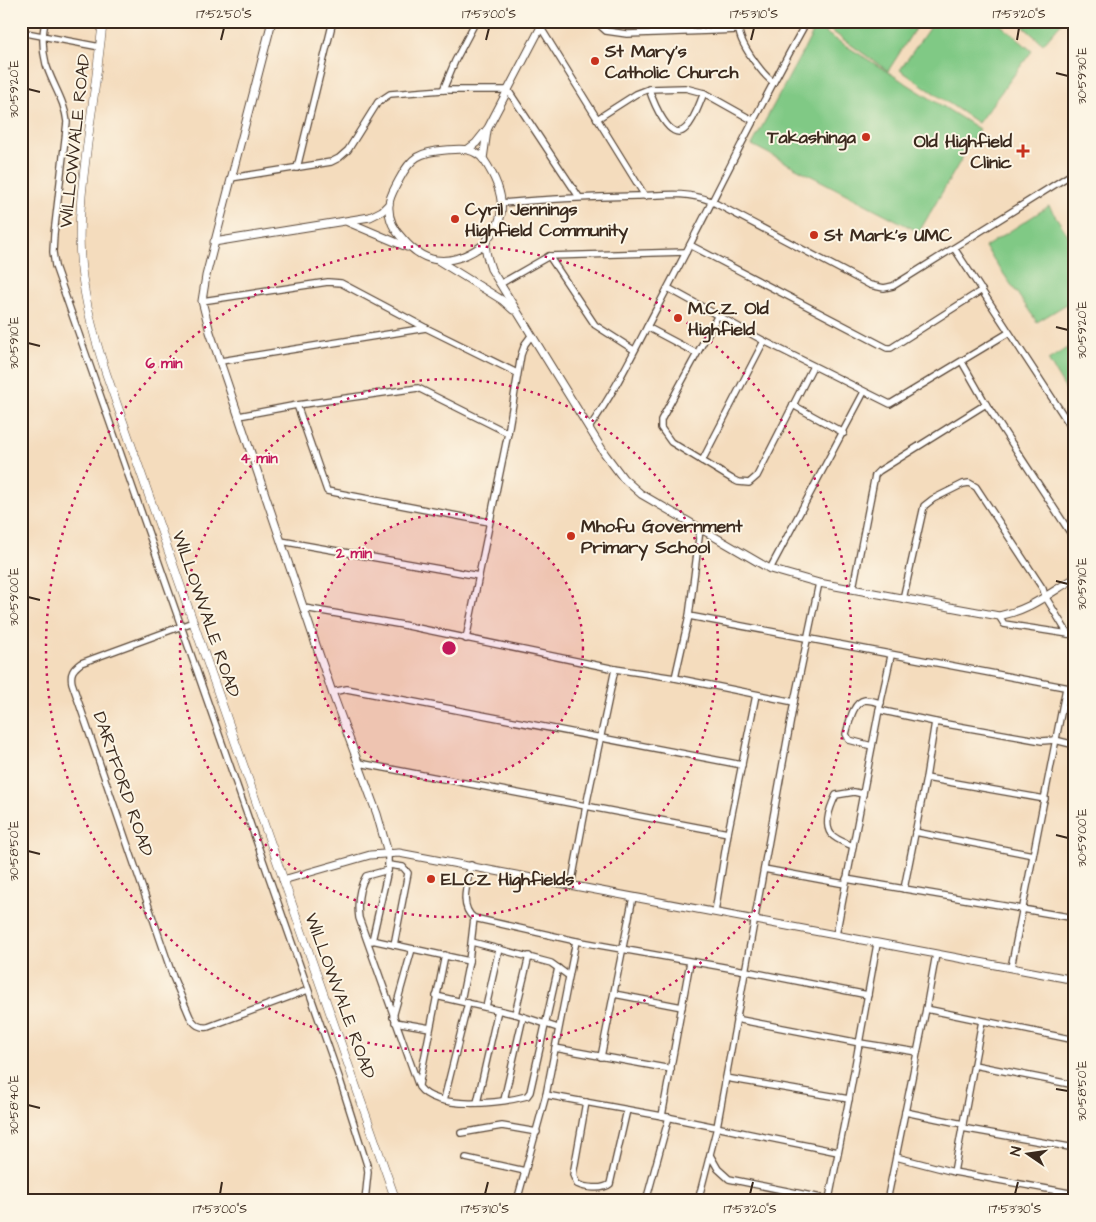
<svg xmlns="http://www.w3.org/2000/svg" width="1096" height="1222" viewBox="0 0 1096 1222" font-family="'Architects Daughter',sans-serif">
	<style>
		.green { fill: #80c985; stroke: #5e7a52 }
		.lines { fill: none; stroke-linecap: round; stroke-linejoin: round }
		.minor-casing { stroke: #574536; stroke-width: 8 }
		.tertiary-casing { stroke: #574536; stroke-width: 9 }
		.secondary-casing { stroke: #574536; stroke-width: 9 }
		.minor { stroke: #fff; stroke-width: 5.5 }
		.tertiary { stroke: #fff; stroke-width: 7 }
		.secondary { stroke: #fff; stroke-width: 8 }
		.ticks { fill: none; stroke: #3b2a1e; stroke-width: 2 }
		.ring { fill: none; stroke: #c2185b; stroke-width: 2.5; stroke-dasharray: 2.5 5 }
		.poi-dot { fill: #c8321e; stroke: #fcf5e5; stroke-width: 2 }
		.labels { text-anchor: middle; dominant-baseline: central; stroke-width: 4; stroke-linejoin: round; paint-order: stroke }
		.poi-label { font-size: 18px; font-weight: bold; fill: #3b2a1e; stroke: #fcf5e5; text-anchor: start }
		.street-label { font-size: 18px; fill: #3b2a1e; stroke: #fcf5e5 }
		.centre { fill: #c2185b; stroke: #fcf5e5; stroke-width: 2.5 }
		.ring-label { font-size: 15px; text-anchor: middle; font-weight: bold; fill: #c2185b; stroke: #fcf5e5; stroke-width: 4; stroke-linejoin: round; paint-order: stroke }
		.neatline { fill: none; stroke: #3b2a1e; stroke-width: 2 }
		.ticks-label { font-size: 12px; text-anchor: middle; fill: #3b2a1e }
	</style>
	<rect width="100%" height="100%" fill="#fcf5e5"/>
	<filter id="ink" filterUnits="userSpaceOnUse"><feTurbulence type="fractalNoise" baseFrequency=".02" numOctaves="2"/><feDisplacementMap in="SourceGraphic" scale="10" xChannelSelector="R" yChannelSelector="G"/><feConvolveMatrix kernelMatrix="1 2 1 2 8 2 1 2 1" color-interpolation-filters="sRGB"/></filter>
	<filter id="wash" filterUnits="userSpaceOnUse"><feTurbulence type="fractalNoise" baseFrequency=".0096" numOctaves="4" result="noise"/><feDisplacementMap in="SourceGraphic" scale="20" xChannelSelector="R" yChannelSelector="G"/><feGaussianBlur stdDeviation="1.12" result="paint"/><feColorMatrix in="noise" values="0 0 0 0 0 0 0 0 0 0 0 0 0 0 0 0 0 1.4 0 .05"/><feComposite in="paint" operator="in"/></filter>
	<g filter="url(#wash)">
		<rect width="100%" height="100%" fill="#f4dcbd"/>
		<g class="green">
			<path d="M825,21H920L888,71L823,25Z"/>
			<path d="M934,21H996L1032,51L978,123L900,70Z"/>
			<path d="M1017,21H1063L1043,44Z"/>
			<path d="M816,27L979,129L919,232L752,145Z"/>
			<path d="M1049,206L1075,246V299L1037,322L985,247Z"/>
			<path d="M1075,343V405L1048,360Z"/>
		</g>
	</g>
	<g filter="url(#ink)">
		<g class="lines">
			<g class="minor-casing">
				<g id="minor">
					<path d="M45,21C42,36 42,49 46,64C52,84 65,101 67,122L54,234L53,252L55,266L340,1080L367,1165L368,1172L365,1201"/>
					<path d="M595,21L606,31L627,34L739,30"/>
					<path d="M741,21C741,22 739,28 739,29C739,43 762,74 773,82"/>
					<path d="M541,28L645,196"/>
					<path d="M21,32L100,47"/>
					<path d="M649,89C653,101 670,145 686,128C695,119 699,104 704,93"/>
					<path d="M443,90L455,61L476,21"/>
					<path d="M597,119L636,94L649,89L685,88L704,93L754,121"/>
					<path d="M297,168L333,21"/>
					<path d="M231,178L331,162L339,158L348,150L378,102L390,94L443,90H508L579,197"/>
					<path d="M502,203C547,199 591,197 636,196C664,195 684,191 711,201L870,285L884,288L893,286L1075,172"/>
					<path d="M690,245L887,348H891L982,290"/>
					<path d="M954,248L1075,433"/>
					<path d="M549,256L595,325L634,350"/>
					<path d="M500,284L549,256L686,252"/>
					<path d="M668,288L764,341L890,404L1008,333"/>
					<path d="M202,301L328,282L341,283L426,328L517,373"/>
					<path d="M718,315L661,420V428L671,442L732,479L738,482L749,483L757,476L813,366"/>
					<path d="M647,327L696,353"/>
					<path d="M221,361L426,328"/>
					<path d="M962,362L986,404L1075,540"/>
					<path d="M297,405L327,491L489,522"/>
					<path d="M793,405L844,433"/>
					<path d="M239,416L297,405L418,388L508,433"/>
					<path d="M589,428C616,390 636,347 658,306C708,212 754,115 807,21"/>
					<path d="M702,461L764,341"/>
					<path d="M281,541L479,576"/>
					<path d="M770,569L864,392"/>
					<path d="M853,588L875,475L879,471L986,404"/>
					<path d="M903,599L924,506L933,499L963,484L969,483L976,487L1043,589L1045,596L1068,634"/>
					<path d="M304,608L403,625L615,669L675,678L794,702"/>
					<path d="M689,616L1075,689"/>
					<path d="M999,616L1004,624L1075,635"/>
					<path d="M193,622L81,663C73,669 70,673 72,683L173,977L190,1017C195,1025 199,1028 208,1027L308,990"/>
					<path d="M466,639L508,433L521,355L525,344L531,336"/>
					<path d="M675,678L689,616L700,530"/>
					<path d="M332,692L347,689L742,765"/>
					<path d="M879,710L935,722L1042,741L1055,740L1075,745"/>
					<path d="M872,746L849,740L846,734C849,725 852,702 865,700C870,700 876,702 881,703"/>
					<path d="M359,763L728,833"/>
					<path d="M926,778L1045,799"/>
					<path d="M915,832L1033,855"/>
					<path d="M853,846C846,843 836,840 831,834C823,823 831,805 836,795L854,792L863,794"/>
					<path d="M389,865L403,867L408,873L394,945"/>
					<path d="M471,865C468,882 458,906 474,918L576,941L746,971L868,995"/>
					<path d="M764,869L845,884"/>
					<path d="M388,870L366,876C358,889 357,903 359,918L419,1087C437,1111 501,1103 527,1096L530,1092L558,968"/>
					<path d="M846,879L1075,918"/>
					<path d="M571,886L586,806L615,669"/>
					<path d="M904,889L926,778L935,722"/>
					<path d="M715,912L728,833L756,695"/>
					<path d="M836,935L879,710L891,656"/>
					<path d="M367,939L469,961"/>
					<path d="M372,941L388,870V853"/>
					<path d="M472,942L551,963L569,976"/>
					<path d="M1011,968L1066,688"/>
					<path d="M614,994L682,1007"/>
					<path d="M436,996L515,1014L558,1028"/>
					<path d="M461,1001L469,961L474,918"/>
					<path d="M486,1007L499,949"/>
					<path d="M926,1009L1075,1040"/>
					<path d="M515,1014L529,956"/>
					<path d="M393,1017L412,949"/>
					<path d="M736,1019L860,1043L917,1052"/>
					<path d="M395,1022L430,1028"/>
					<path d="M555,1048L671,1069"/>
					<path d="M601,1057L633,897"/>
					<path d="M974,1065L1075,1085"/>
					<path d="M726,1078L849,1099"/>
					<path d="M419,1085L445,955"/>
					<path d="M546,1095L662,1116L838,1152"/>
					<path d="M444,1100L468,1003"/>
					<path d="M504,1100L523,1017"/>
					<path d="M586,1102L573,1175L577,1184C585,1188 603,1190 610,1184L627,1110"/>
					<path d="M477,1103L498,1010"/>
					<path d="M905,1112L963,1124"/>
					<path d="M662,1116L690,962"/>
					<path d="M962,1128L1075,1148"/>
					<path d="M461,1133L502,1126L537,1132"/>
					<path d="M710,1155L718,1169L729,1179L836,1201"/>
					<path d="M896,1157L954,1172L1075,1194"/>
					<path d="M466,1158L525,1171"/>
					<path d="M954,1172L982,1021"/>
					<path d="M829,1199L849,1099L877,944"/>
					<path d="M462,1200L464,1201"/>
					<path d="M517,1201L546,1095L576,941"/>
					<path d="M646,1201L669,1117"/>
					<path d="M698,1201L717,1127L794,702L819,583"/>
					<path d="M887,1201L926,1009L936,954"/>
				</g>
			</g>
			<g class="tertiary-casing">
				<g id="tertiary">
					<path d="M272,21L206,276L202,301L210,332L332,692L377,814L388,853"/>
					<path d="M468,149L476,143L488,128L544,21"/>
					<path d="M483,159L487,131"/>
					<path d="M348,222L407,247"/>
					<path d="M214,242L370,217L382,211L389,204"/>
					<path d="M486,243C456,265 428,269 403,239C394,230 388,218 389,205C389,197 395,188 399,180C411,157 419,152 446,150C460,149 474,147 484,160C496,178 507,203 498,224C495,231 487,237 486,243C484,251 489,262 491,269L605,454L623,478L641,494L770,569L819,583L999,616C1030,610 1048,594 1075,578"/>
					<path d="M439,261L502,300L513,310"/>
					<path d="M283,880L370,855L399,853L1075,980"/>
				</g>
			</g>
			<g class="secondary-casing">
				<path id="secondary" d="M103,21C99,55 95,89 90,123C85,166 78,208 80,251C82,293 93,334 106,373L396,1201"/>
			</g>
			<use href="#minor" class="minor"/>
			<use href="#tertiary" class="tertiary"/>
			<use href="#secondary" class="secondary"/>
		</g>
	</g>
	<path class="ticks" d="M221,40L224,28M486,40L489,28M751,40L754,28M1017,40L1019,28M1056,73L1068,76M28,89L40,92M1056,327L1068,330M28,343L40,346M1056,581L1068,584M28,597L40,600M1056,835L1068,838M28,851L40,854M1056,1089L1068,1091M28,1105L40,1108M220,1194L222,1182M485,1194L488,1182M750,1194L753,1182M1015,1194L1018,1182"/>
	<circle cx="449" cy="648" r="134" fill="#c2185b" fill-opacity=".12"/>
	<g class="ring">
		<circle cx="449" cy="648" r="134"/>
		<circle cx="449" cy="648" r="269"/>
		<circle cx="449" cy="648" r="403"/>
	</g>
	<g class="poi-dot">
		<circle cx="595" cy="61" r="5"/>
		<circle cx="866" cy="137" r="5"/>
		<path d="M1020.5 143.5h5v5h5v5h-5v5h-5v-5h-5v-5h5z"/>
		<circle cx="455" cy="219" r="5"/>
		<circle cx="814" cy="235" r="5"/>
		<circle cx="678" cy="318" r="5"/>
		<circle cx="571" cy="536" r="5"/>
		<circle cx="431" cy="879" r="5"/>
	</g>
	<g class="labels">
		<g class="poi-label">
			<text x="605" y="51">St Mary's<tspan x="605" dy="21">Catholic Church</tspan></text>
			<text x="856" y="137" text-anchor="end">Takashinga</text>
			<text x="1012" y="141" text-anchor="end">Old Highfield<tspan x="1012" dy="21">Clinic</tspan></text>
			<text x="465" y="209">Cyril Jennings<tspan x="465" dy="21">Highfield Community</tspan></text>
			<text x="824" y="235">St Mark's UMC</text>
			<text x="688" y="308">M.C.Z. Old<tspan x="688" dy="21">Highfield</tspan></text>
			<text x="581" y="526">Mhofu Government<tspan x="581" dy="21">Primary School</tspan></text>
			<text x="441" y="879">ELCZ Highfields</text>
		</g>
		<g class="street-label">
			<text transform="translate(75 141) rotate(-84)">WILLOWVALE ROAD</text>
			<text transform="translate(206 614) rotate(71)">WILLOWVALE ROAD</text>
			<text transform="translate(123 784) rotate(71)">DARTFORD ROAD</text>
			<text transform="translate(340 996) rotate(70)">WILLOWVALE ROAD</text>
		</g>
	</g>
	<circle cx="449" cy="648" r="8" class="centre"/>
	<g class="ring-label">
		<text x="164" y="368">6 min</text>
		<text x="259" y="463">4 min</text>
		<text x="354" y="558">2 min</text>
	</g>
	<rect width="1096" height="1222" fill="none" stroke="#fcf5e5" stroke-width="55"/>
	<g transform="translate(1028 1154) rotate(283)" stroke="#fcf5e5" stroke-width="4" paint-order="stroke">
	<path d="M0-4L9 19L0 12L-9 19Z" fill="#3b2a1e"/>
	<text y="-8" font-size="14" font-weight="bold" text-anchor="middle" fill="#3b2a1e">N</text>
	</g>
	<rect x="28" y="28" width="1040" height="1166" class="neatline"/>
	<g class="ticks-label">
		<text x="224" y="18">17°52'50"S</text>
		<text x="489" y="18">17°53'00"S</text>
		<text x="754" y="18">17°53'10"S</text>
		<text x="1019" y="18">17°53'20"S</text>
		<text transform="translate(1082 76) rotate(-90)" y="4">30°59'30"E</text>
		<text transform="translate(14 89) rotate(-90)" y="4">30°59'20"E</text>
		<text transform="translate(1082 330) rotate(-90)" y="4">30°59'20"E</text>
		<text transform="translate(14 343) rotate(-90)" y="4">30°59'10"E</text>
		<text transform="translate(1082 584) rotate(-90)" y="4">30°59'10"E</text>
		<text transform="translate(14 597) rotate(-90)" y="4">30°59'00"E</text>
		<text transform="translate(1082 838) rotate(-90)" y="4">30°59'00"E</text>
		<text transform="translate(14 851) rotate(-90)" y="4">30°58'50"E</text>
		<text transform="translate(1082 1091) rotate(-90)" y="4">30°58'50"E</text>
		<text transform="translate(14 1105) rotate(-90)" y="4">30°58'40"E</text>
		<text x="220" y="1213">17°53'00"S</text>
		<text x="485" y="1213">17°53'10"S</text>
		<text x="750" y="1213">17°53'20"S</text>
		<text x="1015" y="1213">17°53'30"S</text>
	</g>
</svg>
